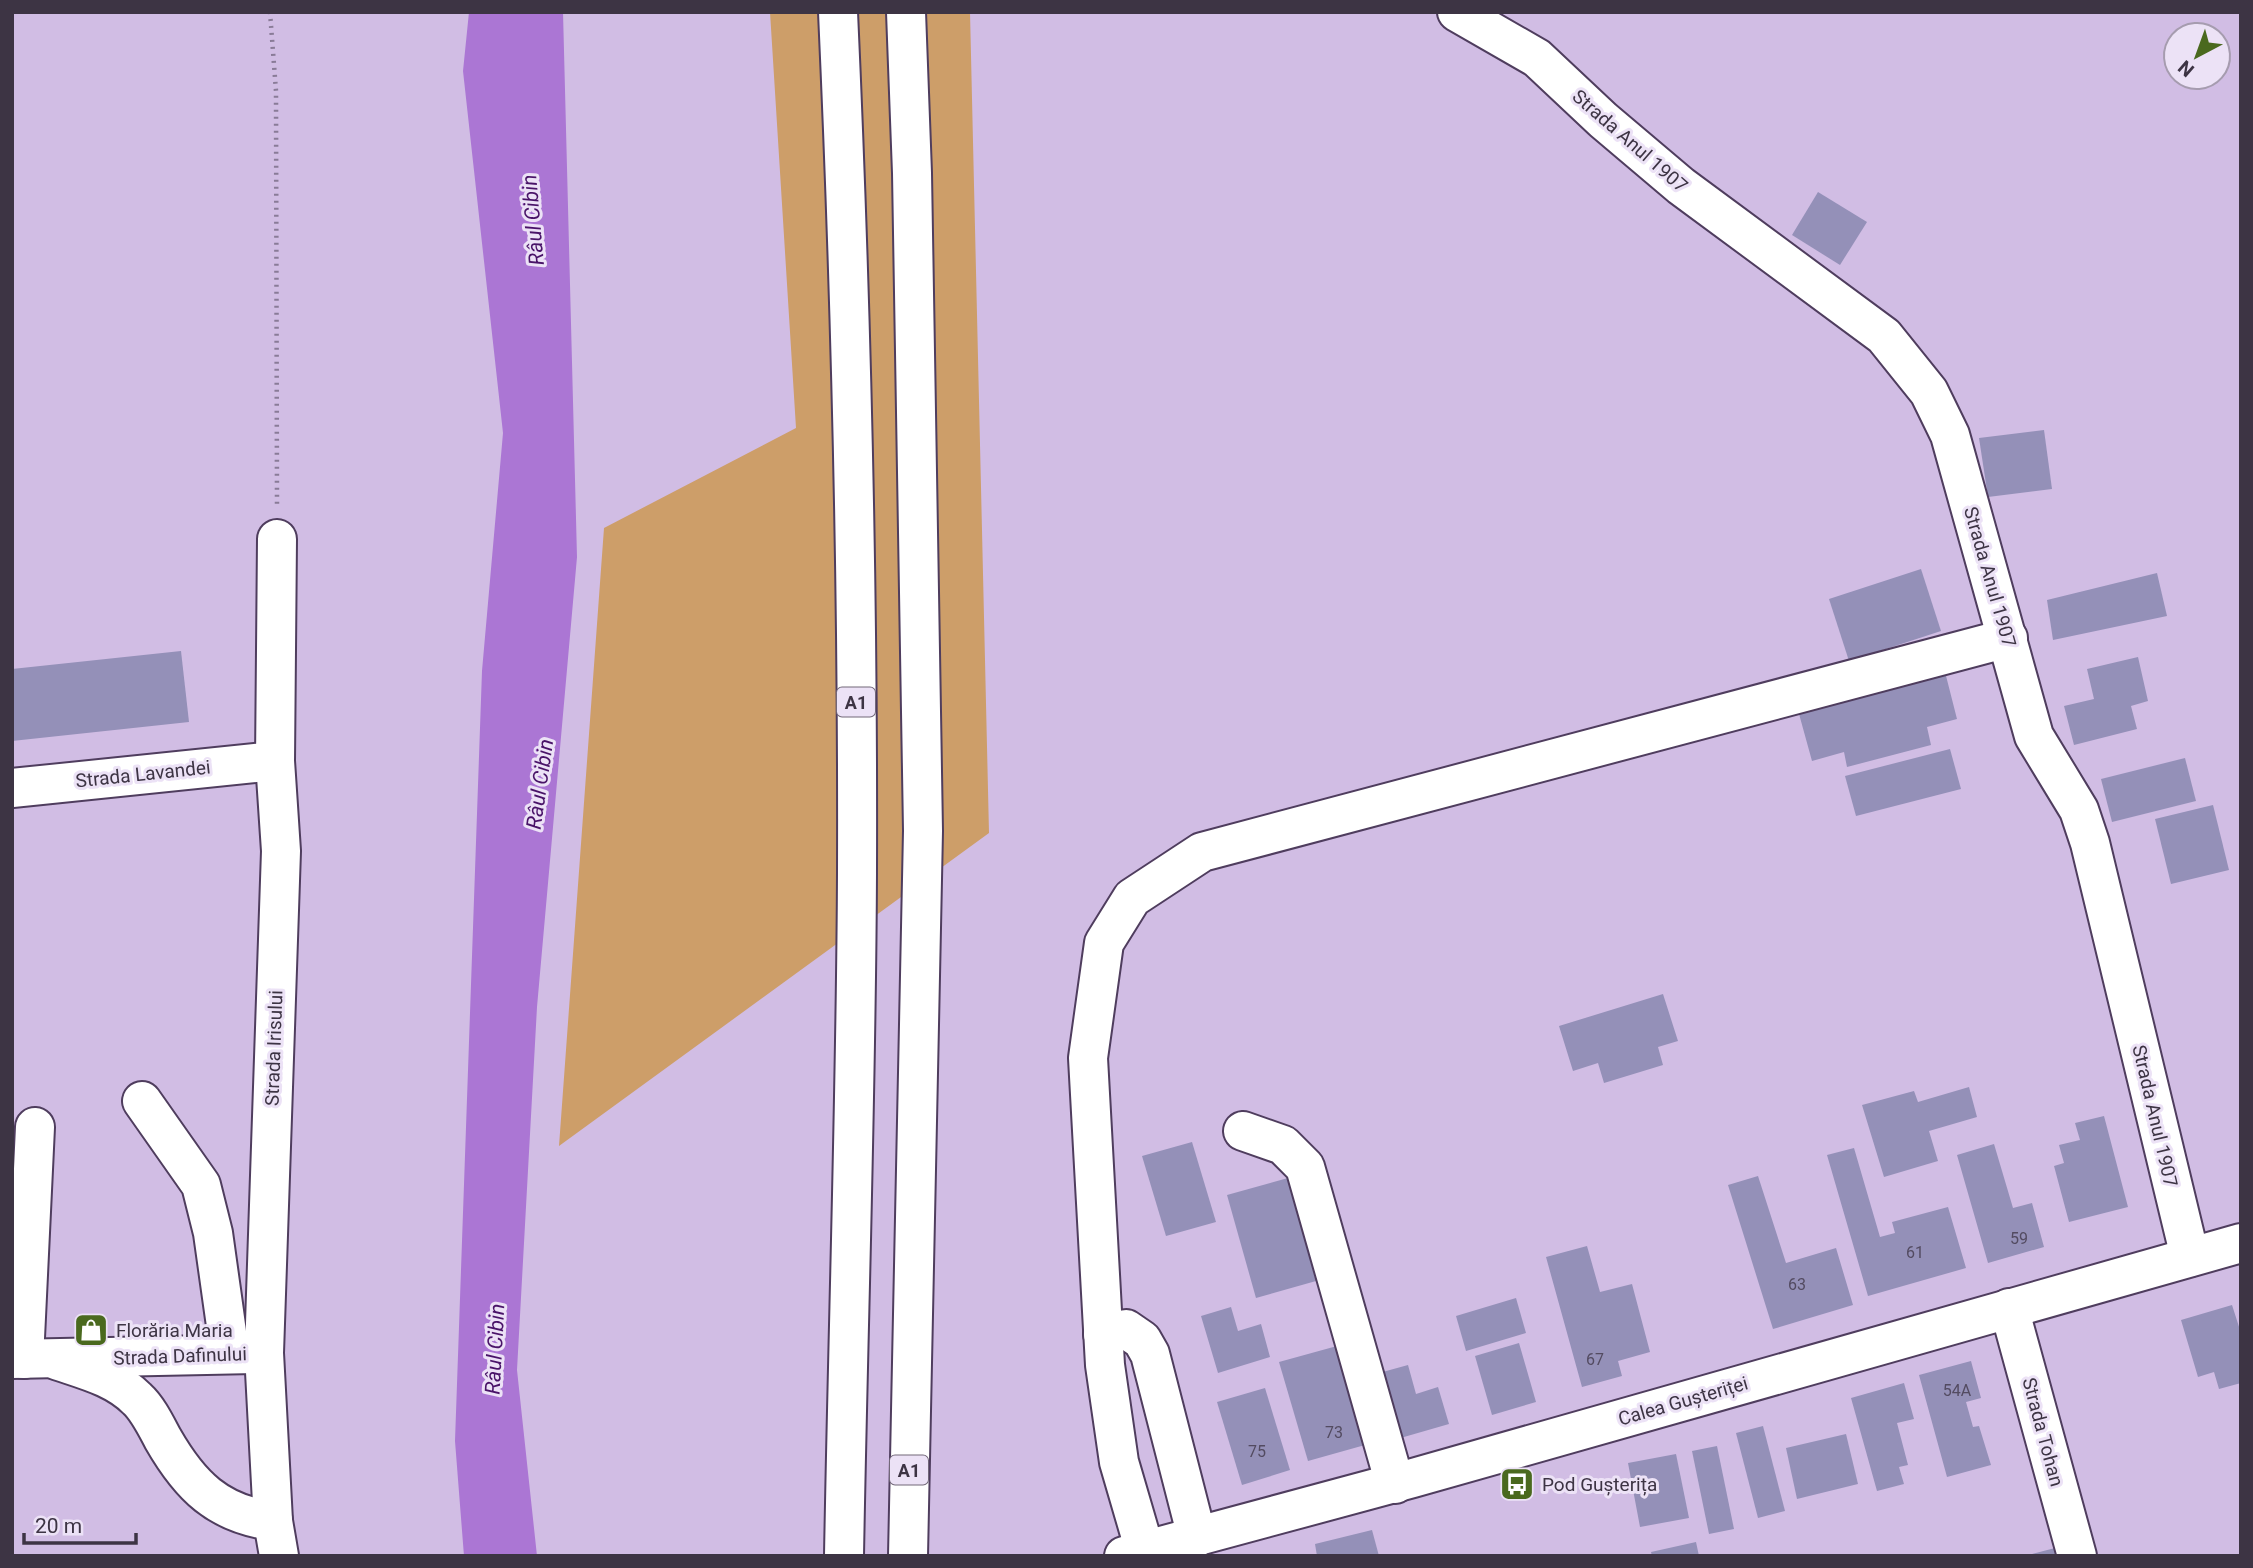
<svg xmlns="http://www.w3.org/2000/svg" width="2253" height="1568" viewBox="0 0 2253 1568" font-family="Roboto,sans-serif">
	<style>
		.green { fill: #cd9e69 }
		.water { fill: #ab76d4 }
		.building { fill: #9490b8 }
		.lines { fill: none; stroke-linecap: round; stroke-linejoin: round }
		.minor-casing { stroke: #4f3d5e; stroke-width: 42 }
		.major-casing { stroke: #4f3d5e; stroke-width: 42 }
		.highway-casing { stroke: #4f3d5e; stroke-width: 42 }
		.path { stroke: #897b97; stroke-width: 4.5; stroke-dasharray: 2 5; stroke-linecap: butt }
		.minor { stroke: #fff; stroke-width: 38 }
		.major { stroke: #fff; stroke-width: 38 }
		.highway { stroke: #fff; stroke-width: 38 }
		.labels { text-anchor: middle; dominant-baseline: central; stroke-width: 6; stroke-linejoin: round; paint-order: stroke }
		.number-label { font-size: 16px; fill: #534b61 }
		.shield { fill: #ece2f6; stroke: #726879; stroke-width: 2 }
		.shield-label { font-size: 18px; font-weight: bold; fill: #3d3444 }
		.street-label { font-size: 19px; fill: #3d3444; stroke: #ece2f6 }
		.poi-label { font-size: 19px; fill: #3d3444; stroke: #ece2f6; text-anchor: start }
		.water-label { font-size: 21px; font-style: italic; fill: #491368; stroke: #ece2f6 }
	</style>
	<rect width="100%" height="100%" fill="#d1bde4"/>
	<path class="green" d="M770,12H970L989,833L559,1146L604,528L796,428Z"/>
	<path class="water" d="M469,12H563L577,557L537,1007L517,1370L537,1556H464L455,1441L482,671L503,433L463,71Z"/>
	<g class="building">
		<path d="M1818,192L1867,222L1840,265L1792,235Z"/>
		<path d="M2044,430L2052,489L1988,497L1979,438Z"/>
		<path d="M1921,569L1941,631L1849,661L1829,599Z"/>
		<path d="M2157,573L2167,616L2053,640L2047,600Z"/>
		<path d="M181,651L189,722L12,741V669Z"/>
		<path d="M2138,657L2148,701L2131,706L2137,729L2074,745L2064,706L2094,699L2087,669Z"/>
		<path d="M1943,664L1957,719L1927,727L1931,745L1847,767L1844,752L1812,761L1796,703Z"/>
		<path d="M1950,749L1961,789L1856,816L1845,776Z"/>
		<path d="M2185,758L2196,801L2112,822L2101,779Z"/>
		<path d="M2213,805L2229,870L2171,884L2155,819Z"/>
		<path d="M1663,994L1678,1041L1658,1047L1663,1065L1604,1083L1598,1063L1573,1071L1559,1026Z"/>
		<path d="M1969,1087L1977,1117L1929,1131L1938,1161L1884,1177L1862,1105L1914,1091L1918,1102Z"/>
		<path d="M2104,1116L2128,1207L2069,1222L2054,1166L2064,1163L2059,1145L2080,1140L2075,1123Z"/>
		<path d="M1192,1142L1216,1222L1166,1236L1142,1156Z"/>
		<path d="M1994,1144L2013,1208L2032,1203L2044,1247L1988,1263L1957,1155Z"/>
		<path d="M1854,1148L1880,1237L1895,1233L1892,1222L1948,1207L1966,1268L1868,1296L1827,1155Z"/>
		<path d="M1758,1176L1786,1263L1836,1248L1853,1305L1773,1329L1728,1185Z"/>
		<path d="M1288,1178L1316,1281L1256,1298L1227,1195Z"/>
		<path d="M1587,1246L1600,1292L1632,1284L1650,1352L1618,1361L1622,1376L1582,1387L1546,1257Z"/>
		<path d="M1516,1298L1526,1333L1466,1351L1456,1316Z"/>
		<path d="M2232,1305L2241,1333V1383L2219,1389L2214,1372L2198,1377L2181,1320Z"/>
		<path d="M1231,1307L1238,1331L1261,1324L1270,1357L1218,1373L1201,1316Z"/>
		<path d="M1519,1343L1536,1402L1492,1415L1475,1356Z"/>
		<path d="M1337,1346L1365,1445L1308,1461L1279,1362Z"/>
		<path d="M1971,1361L1981,1398L1966,1402L1973,1427L1979,1426L1991,1465L1947,1477L1919,1375Z"/>
		<path d="M1408,1365L1416,1394L1438,1387L1449,1424L1397,1439L1379,1373Z"/>
		<path d="M1904,1383L1914,1419L1897,1423L1908,1465L1899,1467L1904,1484L1877,1491L1851,1398Z"/>
		<path d="M1265,1388L1290,1470L1242,1485L1217,1402Z"/>
		<path d="M1763,1426L1785,1511L1758,1518L1736,1433Z"/>
		<path d="M1846,1434L1858,1484L1797,1499L1786,1448Z"/>
		<path d="M1717,1446L1734,1529L1709,1534L1692,1451Z"/>
		<path d="M1676,1454L1689,1518L1640,1527L1628,1463Z"/>
		<path d="M1372,1530L1379,1556H1317L1315,1544Z"/>
		<path d="M1696,1542L1699,1556H1652L1651,1552Z"/>
		<path d="M2055,1548L2057,1556H2029L2028,1555Z"/>
	</g>
	<g class="lines">
		<g class="minor-casing">
			<g id="minor">
				<path d="M1457,12L1537,58L1603,120L1681,186L1884,336L1929,392L1950,435L2034,736L2079,810L2090,843L2190,1257"/>
				<path d="M277,539L275,761L281,851L264,1353L273,1521L279,1556"/>
				<path d="M12,788L275,761"/>
				<path d="M142,1101L201,1185L213,1233L230,1354"/>
				<path d="M1243,1131L1283,1145L1305,1167L1395,1484"/>
				<path d="M2009,1308L2077,1556"/>
				<path d="M1103,1334L1126,1329L1142,1340L1150,1354L1197,1537"/>
				<path d="M12,1359L255,1354"/>
				<path d="M24,1359L35,1127"/>
				<path d="M56,1360C85,1370 115,1377 137,1399C148,1409 156,1426 163,1439C190,1486 218,1514 273,1521"/>
				<path d="M1145,1551L1119,1462L1105,1365L1088,1058L1104,943L1132,898L1202,852L2008,638"/>
			</g>
		</g>
		<g class="major-casing">
			<path id="major" d="M1124,1556L1413,1478L2241,1243"/>
		</g>
		<g class="highway-casing">
			<g id="highway">
				<path d="M838,12C851,299 858,586 857,873C856,1101 848,1328 844,1556"/>
				<path d="M906,12L912,173L923,831L908,1556"/>
			</g>
		</g>
		<path class="path" d="M270,12L276,91L277,504"/>
		<use href="#minor" class="minor"/>
		<use href="#major" class="major"/>
		<use href="#highway" class="highway"/>
	</g>
	<defs>
		<g id="shop-square" transform="scale(1.75)"><rect x="-9" y="-9" width="18" height="18" rx="4" fill="#4a691e" stroke="#ece2f6"/><path d="M-5-2.5h2.3a2.7 3.5 0 0 1 5.4 0H5L5.5 6h-11ZM-1.5-2.5h3a1.5 2.3 0 0 0-3 0Z" fill="#fff"/></g>
		<g id="bus-square" transform="scale(1.75)"><rect x="-9" y="-9" width="18" height="18" rx="4" fill="#4a691e" stroke="#ece2f6"/><path d="M-5-6H5V4H4V6H2V4H-2V6H-4V4H-5ZM-3.5-4V0h7V-4ZM-3.5 1.2v1.5H-2V1.2ZM2 1.2v1.5H3.5V1.2Z" fill="#fff"/></g>
	</defs>
	<g fill-rule="evenodd">
		<use href="#shop-square" x="91" y="1330"/>
		<use href="#bus-square" x="1517" y="1484"/>
	</g>
	<g class="labels">
		<g class="number-label">
			<text x="2019" y="1238">59</text>
			<text x="1915" y="1252">61</text>
			<text x="1797" y="1284">63</text>
			<text x="1595" y="1359">67</text>
			<text x="1957" y="1390">54A</text>
			<text x="1334" y="1432">73</text>
			<text x="1257" y="1451">75</text>
		</g>
		<g class="shield">
			<rect x="837" y="687.5" width="38" height="29" rx="5"/>
			<rect x="890" y="1455.5" width="38" height="29" rx="5"/>
		</g>
		<g class="shield-label">
			<text x="856" y="702">A1</text>
			<text x="909" y="1470">A1</text>
		</g>
		<g class="street-label">
			<text transform="translate(1630 141) rotate(41)">Strada Anul 1907</text>
			<text transform="translate(1990 577) rotate(74)">Strada Anul 1907</text>
			<text transform="translate(143 774) rotate(-6)">Strada Lavandei</text>
			<text transform="translate(274 1048) rotate(-88)">Strada Irisului</text>
			<text transform="translate(2155 1116) rotate(77)">Strada Anul 1907</text>
			<text transform="translate(180 1356) rotate(-2)">Strada Dafinului</text>
			<text transform="translate(1683 1401) rotate(-16)">Calea Gușteriței</text>
			<text transform="translate(2043 1432) rotate(75)">Strada Tohan</text>
		</g>
		<g class="poi-label">
			<text x="116" y="1330">Florăria Maria</text>
			<text x="1542" y="1484">Pod Gușterița</text>
		</g>
		<g class="water-label">
			<text transform="translate(533 220) rotate(-95)">Râul Cibin</text>
			<text transform="translate(540 784) rotate(-82)">Râul Cibin</text>
			<text transform="translate(495 1349) rotate(-87)">Râul Cibin</text>
		</g>
	</g>
	<rect width="2253" height="1568" fill="none" stroke="#3d3444" stroke-width="28"/>
	<g transform="translate(2197 56) rotate(221)"><circle r="33" fill="#ece2f6" stroke="#a69caf" stroke-width="2"/>
	<path d="M0-5L12 26L0 18L-12 26Z" fill="#4a691e"/>
	<text y="-10" font-size="19" font-weight="bold" text-anchor="middle" fill="#3d3444">N</text>
	</g>
	<path d="M24 1533v10h112v-10" fill="none" stroke="#3d3444" stroke-width="3.5"/>
	<text x="35" y="1533" font-size="21" fill="#3d3444" stroke="#ece2f6" stroke-width="5" paint-order="stroke">20 m</text>
</svg>
